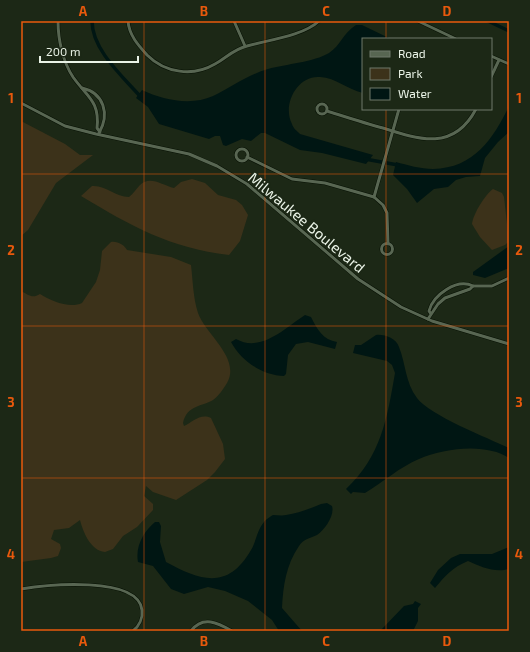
<svg xmlns="http://www.w3.org/2000/svg" width="530" height="652" viewBox="0 0 530 652" font-family="'Exo 2',sans-serif">
	<style>
		.green { fill: #3c321a }
		.water { fill: #001613 }
		.lines { fill: none; stroke-linecap: round; stroke-linejoin: round }
		.canal { stroke: #001613; stroke-width: 3.5 }
		.street-casing { stroke: #061003; stroke-width: 4 }
		.street { stroke: #586652; stroke-width: 3 }
		.grid { fill: none; stroke: #e8590c; stroke-width: 1; stroke-opacity: 0.55 }
		.labels { text-anchor: middle; dominant-baseline: central; stroke-width: 4; stroke-linejoin: round; paint-order: stroke }
		.street-label { font-size: 15px; fill: #eaf3e7; stroke: #1c2816 }
		.neatline { fill: none; stroke: #e8590c; stroke-width: 1.5 }
		.grid-label { font-size: 13px; text-anchor: middle; font-weight: bold; fill: #e8590c }
	</style>
	<rect width="100%" height="100%" fill="#1c2816"/>
	<g class="green">
		<path d="M21,121L65,144L80,155H93L56,183L28,230L21,236Z"/>
		<path d="M192,179L205,183L218,195L236,200L242,205L248,215L240,241L229,255C170,248 131,226 81,196L92,186C106,185 115,197 129,197C133,194 136,189 140,185C150,175 162,185 174,188L181,182Z"/>
		<path d="M493,189L502,193L504,197L509,241L505,245L492,250L480,237L472,224C473,214 485,195 493,189Z"/>
		<path d="M111,242C118,241 124,245 127,250L171,257L191,265C193,282 193,297 198,313C206,335 241,358 227,383C224,388 218,397 213,400C201,407 187,405 183,423L184,426C193,422 200,413 211,418L223,444L225,459L215,472L207,480L176,500L153,492L146,486L144,496L153,504V510L137,527L123,536L113,549L105,552C91,551 83,532 80,520L69,528L54,530L51,539L60,544L61,548L58,556L51,558L21,562V291C29,295 32,299 40,294C51,301 70,309 82,303L96,282L100,270L102,251Z"/>
	</g>
	<g class="water">
		<path d="M356,25H362L391,39H363V93C347,89 336,78 320,77C297,75 282,105 292,124C293,128 297,131 300,134L373,155L366,164L322,153L300,150L265,133H261L251,141L242,139L226,146L223,145L220,136H215L209,139L159,124L148,107L136,98L142,90C163,100 191,106 213,96C232,87 247,75 268,69C286,64 314,62 329,53C341,45 343,33 356,25Z"/>
		<path d="M509,106V132L498,142L485,158L480,176L466,177L456,180L448,187L434,189L417,203L407,189L393,175L396,162C407,165 421,169 433,169C474,168 493,139 509,106Z"/>
		<path d="M509,246V268L485,278L473,275V272Z"/>
		<path d="M305,315L311,317C317,329 323,340 337,342L335,349L308,342L296,344L288,355L286,374L284,376C262,375 241,361 231,342L236,339C261,353 285,328 305,315Z"/>
		<path d="M376,335C384,334 396,338 399,347C406,364 405,382 417,398C429,415 488,438 509,448V458C504,455 498,452 492,451C471,445 439,450 419,459C400,467 383,482 365,493L353,492L351,494L346,489C381,456 387,419 395,373L392,365L387,361L353,353L355,345H361Z"/>
		<path d="M321,504L327,503L332,506C335,515 325,530 317,535C311,538 303,539 299,546C286,565 283,586 282,608L302,631H279L272,620L248,601L225,591L208,587L184,594L171,589L153,566L138,562C135,546 144,531 155,522H159L161,526L160,542L166,562C201,581 228,590 251,550C256,542 257,530 264,522C265,520 271,516 273,515C277,515 282,516 286,515C298,513 309,509 321,504Z"/>
		<path d="M509,547V569C494,573 482,567 468,561C453,567 445,576 435,588L430,583L438,570L451,558L460,554H492Z"/>
		<path d="M415,601L421,604L418,608V621L413,631H380L404,606L413,604Z"/>
	</g>
	<g class="lines">
		<g class="canal">
			<path d="M92,21C92,49 121,75 139,95L142,96"/>
			<path d="M488,21L509,31"/>
			<path d="M365,159L398,165"/>
		</g>
		<g class="street-casing">
			<g id="street">
				<path d="M58,21C58,40 63,62 73,77C87,97 100,101 97,128L100,132"/>
				<path d="M128,21C129,35 138,45 147,55C165,73 193,77 215,64C226,58 234,49 247,46C268,40 303,36 319,21"/>
				<path d="M234,21L245,46"/>
				<path d="M418,21L456,39"/>
				<path d="M491,56L509,64"/>
				<path d="M491,77L499,60"/>
				<path d="M82,88C104,93 110,114 99,133"/>
				<path d="M21,103L65,126L96,134L189,154L217,166L247,184L358,279L401,307L432,321L509,344"/>
				<circle cx="322" cy="109" r="5"/>
				<path d="M327,111C346,117 364,123 383,128C420,140 454,151 476,109"/>
				<circle cx="242" cy="155" r="6"/>
				<path d="M247,157L292,179L325,183L374,197L383,205L387,213L388,244"/>
				<path d="M374,197L399,109"/>
				<circle cx="387" cy="249" r="5.5"/>
				<path d="M473,286H492L509,278"/>
				<path d="M428,319L438,304L445,298L470,289L473,286C457,278 433,295 429,311L431,314"/>
				<path d="M21,589C45,585 138,575 142,610C143,618 139,626 133,631"/>
				<path d="M191,631C203,615 218,623 232,631"/>
			</g>
		</g>
		<use href="#street" class="street"/>
	</g>
	<path class="grid" d="M144,21V631M265,21V631M386,21V39M386,109V631M21,174H509M21,326H509M21,478H509"/>
	<g class="labels">
		<g class="street-label">
			<text transform="translate(307 222) rotate(40)">Milwaukee Boulevard</text>
		</g>
	</g>
	<rect width="530" height="652" fill="none" stroke="#1c2816" stroke-width="44"/>
	<rect x="362" y="38" width="130" height="72" fill="#1c2816" stroke="#6e796a"/>
	<rect x="370" y="51" width="20" height="6" fill="#586652" stroke="#6e796a"/>
	<text x="398" y="58" font-size="12" fill="#eaf3e7">Road</text>
	<rect x="370" y="68" width="20" height="12" fill="#3c321a" stroke="#6e796a"/>
	<text x="398" y="78" font-size="12" fill="#eaf3e7">Park</text>
	<rect x="370" y="88" width="20" height="12" fill="#001613" stroke="#6e796a"/>
	<text x="398" y="98" font-size="12" fill="#eaf3e7">Water</text>
	<path d="M40 56v6h98v-6" fill="none" stroke="#eaf3e7" stroke-width="2"/>
	<text x="46" y="56" font-size="12" fill="#eaf3e7" stroke="#1c2816" stroke-width="3" paint-order="stroke">200 m</text>
	<rect x="22" y="22" width="486" height="608" class="neatline"/>
	<g class="grid-label">
		<text x="83" y="16">A</text>
		<text x="204" y="16">B</text>
		<text x="326" y="16">C</text>
		<text x="447" y="16">D</text>
		<text x="11" y="103">1</text>
		<text x="519" y="103">1</text>
		<text x="11" y="255">2</text>
		<text x="519" y="255">2</text>
		<text x="11" y="407">3</text>
		<text x="519" y="407">3</text>
		<text x="11" y="559">4</text>
		<text x="519" y="559">4</text>
		<text x="83" y="646">A</text>
		<text x="204" y="646">B</text>
		<text x="326" y="646">C</text>
		<text x="447" y="646">D</text>
	</g>
</svg>
